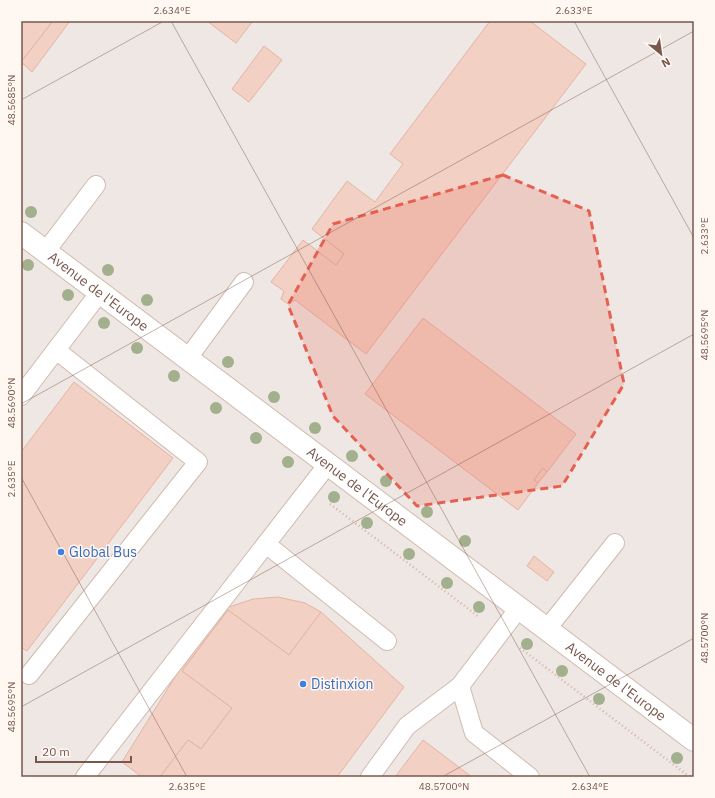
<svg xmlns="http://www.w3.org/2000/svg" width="715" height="798" viewBox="0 0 715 798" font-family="'IBM Plex Sans',sans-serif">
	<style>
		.industrial { fill: #efe7e3 }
		.building { fill: #f2d0c3; stroke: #e5b4a3 }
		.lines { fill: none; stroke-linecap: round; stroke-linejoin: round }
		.lane-casing { stroke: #d0baaf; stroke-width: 20 }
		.street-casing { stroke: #d0baaf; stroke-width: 24 }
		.path { stroke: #d8b2a5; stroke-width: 2.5; stroke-dasharray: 1 3; stroke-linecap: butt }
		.lane { stroke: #fff; stroke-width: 18 }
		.street { stroke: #fff; stroke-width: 22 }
		.tree { fill: #a2b08e }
		.marked { fill: #e66051; fill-opacity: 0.2; stroke: #e66051; stroke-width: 3; stroke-dasharray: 8 5; stroke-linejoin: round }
		.ticks { fill: none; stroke: #79574d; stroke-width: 1; stroke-opacity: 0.45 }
		.shop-dot { fill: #3f7fe0; stroke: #fff8f2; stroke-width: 1.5 }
		.labels { text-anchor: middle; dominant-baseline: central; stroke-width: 3; stroke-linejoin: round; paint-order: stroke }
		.street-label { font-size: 14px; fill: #79574d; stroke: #fff8f2 }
		.shop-label { font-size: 14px; fill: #366cbe; stroke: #fff8f2; text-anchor: start }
		.neatline { fill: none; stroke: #79574d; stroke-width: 1.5 }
		.ticks-label { font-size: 10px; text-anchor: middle; fill: #79574d }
	</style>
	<rect width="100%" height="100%" fill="#fdf4eb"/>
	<rect class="industrial" x="21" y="21" width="673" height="756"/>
	<g class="building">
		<path d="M21,21H53L21,62Z"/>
		<path d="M53,21H70L32,72L21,62Z"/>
		<path d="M207,21H253L236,43Z"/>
		<path d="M490,21H530L586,64L366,354L295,300L288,304L281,299L284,291L271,282L303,240L336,265L344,254L312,229L347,181L375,202L403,164L390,154Z"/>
		<path d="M264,46L282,60L249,102L232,89Z"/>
		<path d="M325,239L344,254L336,265L317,251Z"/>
		<path d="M423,318L576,434L547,472L543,468L534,480L538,483L518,510L365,394Z"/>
		<path d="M74,382L173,458L27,651L21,647V452Z"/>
		<path d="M543,468L547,472L538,483L534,480Z"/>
		<path d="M534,556L554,572L547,581L527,566Z"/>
		<path d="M278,597L305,603L321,612L289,655L228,610L182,671L232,708L201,749L188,740L160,777H142L122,762L180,669L226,608L253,599Z"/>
		<path d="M228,610L289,655L321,612L404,687L337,777H160L188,740L201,749L232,708L182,671Z"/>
		<path d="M423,740L472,777H395Z"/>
	</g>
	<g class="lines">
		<g class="lane-casing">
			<g id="lane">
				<path d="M46,251L96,185"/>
				<path d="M188,358L244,282"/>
				<path d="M21,396L100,292"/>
				<path d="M266,544L387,641"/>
				<path d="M547,629L615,543"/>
				<path d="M29,675L198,462L56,350"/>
				<path d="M460,686L474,733L530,777"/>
				<path d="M85,777L328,464"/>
				<path d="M370,777L407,726L460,686L519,608"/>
			</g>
		</g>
		<g class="street-casing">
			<g id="street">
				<path id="s1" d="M21,233L694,740"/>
			</g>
		</g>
		<g class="path">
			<path d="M330,504L479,617"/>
			<path d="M520,648L690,777"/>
		</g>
		<use href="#lane" class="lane"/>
		<use href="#street" class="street"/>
	</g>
	<g class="tree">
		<circle cx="31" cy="212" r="6"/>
		<circle cx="28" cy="265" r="6"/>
		<circle cx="108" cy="270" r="6"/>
		<circle cx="68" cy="295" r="6"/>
		<circle cx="147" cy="300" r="6"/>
		<circle cx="104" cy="323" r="6"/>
		<circle cx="137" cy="348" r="6"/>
		<circle cx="228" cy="362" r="6"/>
		<circle cx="174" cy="376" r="6"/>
		<circle cx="274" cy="397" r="6"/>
		<circle cx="216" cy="408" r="6"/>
		<circle cx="315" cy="428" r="6"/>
		<circle cx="256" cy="438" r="6"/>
		<circle cx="352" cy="456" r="6"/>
		<circle cx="288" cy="462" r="6"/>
		<circle cx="386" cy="481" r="6"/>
		<circle cx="334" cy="497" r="6"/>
		<circle cx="427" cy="512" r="6"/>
		<circle cx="367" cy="523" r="6"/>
		<circle cx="465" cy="541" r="6"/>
		<circle cx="409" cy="554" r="6"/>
		<circle cx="447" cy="583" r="6"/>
		<circle cx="479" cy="607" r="6"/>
		<circle cx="527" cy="644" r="6"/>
		<circle cx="562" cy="671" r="6"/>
		<circle cx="599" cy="699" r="6"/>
		<circle cx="677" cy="758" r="6"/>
	</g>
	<path class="marked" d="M503,175L589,211L624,384L562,486L417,506L333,416L288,305L333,224Z"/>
	<path class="ticks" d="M171,21L590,777M574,21L694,238M21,100L164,21M21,404L694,31M21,477L187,777M21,707L694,334M442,777L694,638"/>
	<g class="shop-dot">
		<circle cx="61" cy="552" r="4"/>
		<circle cx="303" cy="684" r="4"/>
	</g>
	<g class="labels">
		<g class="street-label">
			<text stroke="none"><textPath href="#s1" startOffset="97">Avenue de l'Europe</textPath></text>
			<text stroke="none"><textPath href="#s1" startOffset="421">Avenue de l'Europe</textPath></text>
			<text stroke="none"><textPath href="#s1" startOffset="745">Avenue de l'Europe</textPath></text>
		</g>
		<g class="shop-label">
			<text x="69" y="552">Global Bus</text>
			<text x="311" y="684">Distinxion</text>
		</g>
	</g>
	<rect width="715" height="798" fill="none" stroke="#fff8f2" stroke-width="44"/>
	<g transform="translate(661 54) rotate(151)" stroke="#fff8f2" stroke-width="3" paint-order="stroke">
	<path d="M0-3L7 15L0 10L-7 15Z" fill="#79574d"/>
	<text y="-6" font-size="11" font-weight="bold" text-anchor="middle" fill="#79574d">N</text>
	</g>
	<path d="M36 756v6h95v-6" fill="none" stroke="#79574d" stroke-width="2"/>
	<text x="42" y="756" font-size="12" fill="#79574d" stroke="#fff8f2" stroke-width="3" paint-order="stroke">20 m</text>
	<rect x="22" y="22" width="671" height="754" class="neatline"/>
	<g class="ticks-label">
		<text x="172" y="14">2.634°E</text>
		<text x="574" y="14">2.633°E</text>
		<text transform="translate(11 100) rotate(-90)" y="4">48.5685°N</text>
		<text transform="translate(704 236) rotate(-90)" y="4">2.633°E</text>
		<text transform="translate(704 335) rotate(-90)" y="4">48.5695°N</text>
		<text transform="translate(11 403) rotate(-90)" y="4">48.5690°N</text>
		<text transform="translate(11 479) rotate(-90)" y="4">2.635°E</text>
		<text transform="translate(704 638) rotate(-90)" y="4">48.5700°N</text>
		<text transform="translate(11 707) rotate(-90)" y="4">48.5695°N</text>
		<text x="187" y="790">2.635°E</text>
		<text x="444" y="790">48.5700°N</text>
		<text x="590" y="790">2.634°E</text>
	</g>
</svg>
